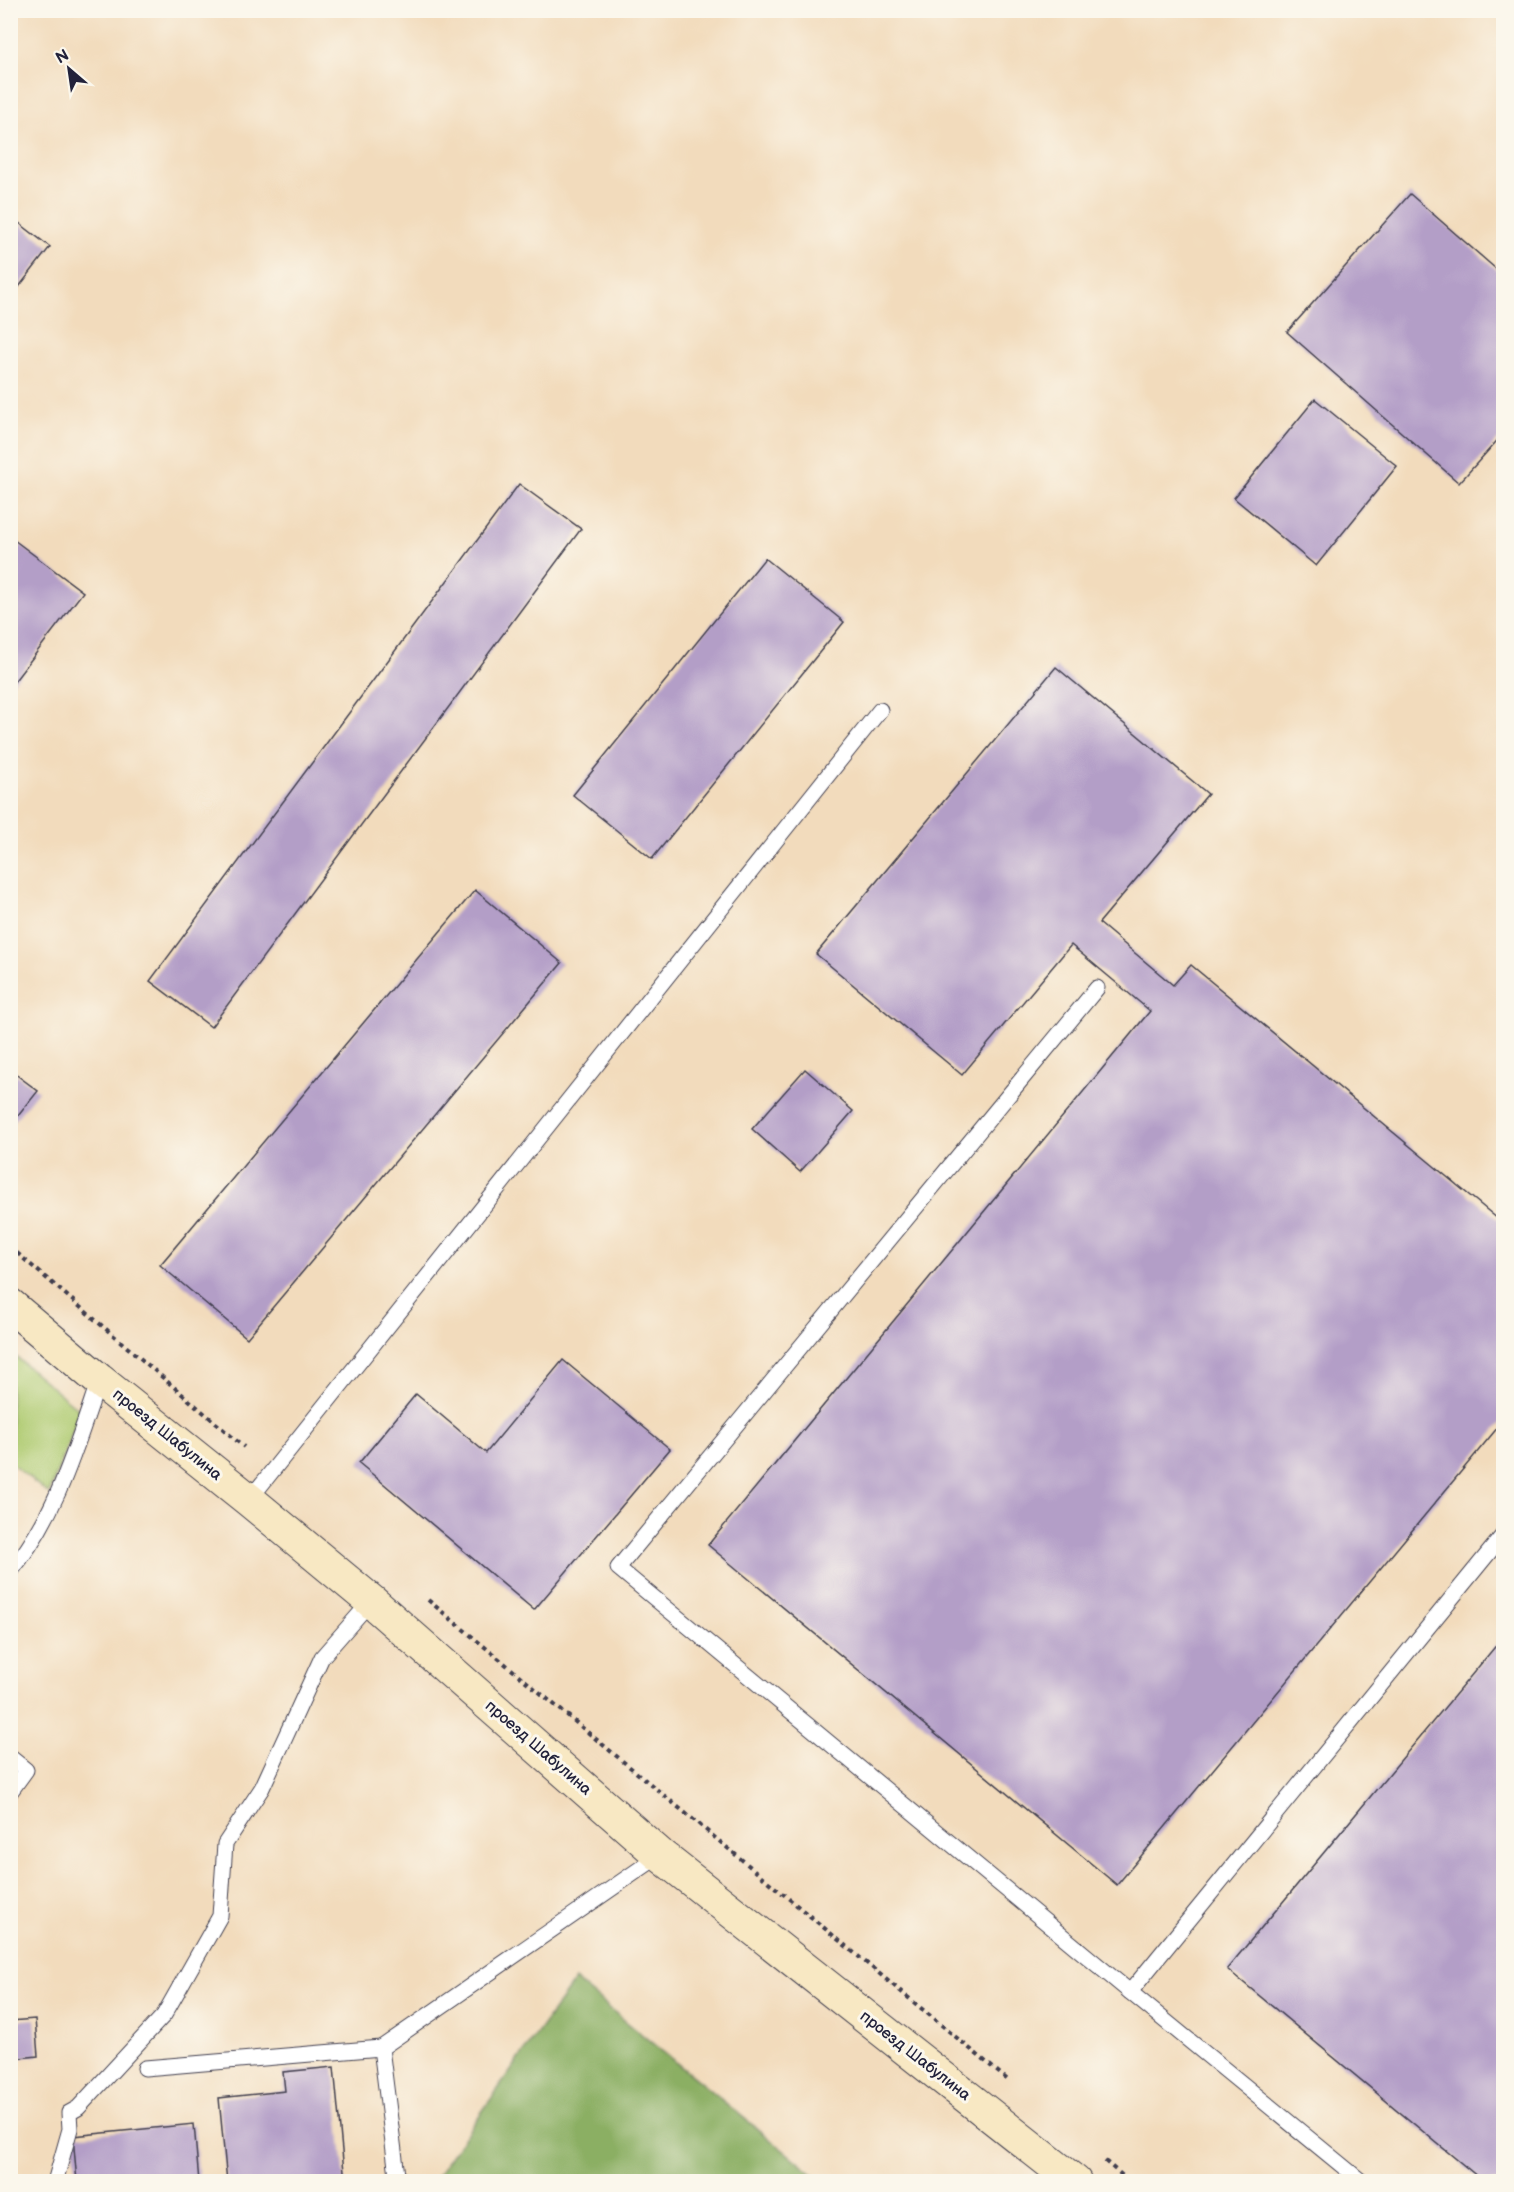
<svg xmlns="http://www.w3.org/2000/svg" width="1514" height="2192" viewBox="0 0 1514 2192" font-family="'Balsamiq Sans',sans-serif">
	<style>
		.green { fill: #afcb71; stroke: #687656; stroke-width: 1.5 }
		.forest { fill: #8baf63; stroke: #56684f; stroke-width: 1.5 }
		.building { fill: #b39ec7 }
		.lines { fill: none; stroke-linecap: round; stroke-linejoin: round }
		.lane-casing { stroke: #413e4e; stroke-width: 17 }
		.secondary-casing { stroke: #413e4e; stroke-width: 35 }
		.path { stroke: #413e4e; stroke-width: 4; stroke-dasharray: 4.5 4.5; stroke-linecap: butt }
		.lane { stroke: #fff; stroke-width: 15 }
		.secondary { stroke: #f8e8c3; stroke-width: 33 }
		.labels { text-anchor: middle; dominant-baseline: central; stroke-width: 6; stroke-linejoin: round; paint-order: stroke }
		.street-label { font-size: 16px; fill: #22223b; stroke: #fbf7ec }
	</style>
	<rect width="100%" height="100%" fill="#fbf7ec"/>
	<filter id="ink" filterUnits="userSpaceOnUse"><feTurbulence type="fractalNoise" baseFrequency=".0167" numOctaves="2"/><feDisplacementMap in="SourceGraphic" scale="12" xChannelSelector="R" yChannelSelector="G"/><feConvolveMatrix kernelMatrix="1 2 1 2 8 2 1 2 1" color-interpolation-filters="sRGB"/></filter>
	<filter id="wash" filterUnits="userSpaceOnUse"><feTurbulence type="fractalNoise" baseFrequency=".008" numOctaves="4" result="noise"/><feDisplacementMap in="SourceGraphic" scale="24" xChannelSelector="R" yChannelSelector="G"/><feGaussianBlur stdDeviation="1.35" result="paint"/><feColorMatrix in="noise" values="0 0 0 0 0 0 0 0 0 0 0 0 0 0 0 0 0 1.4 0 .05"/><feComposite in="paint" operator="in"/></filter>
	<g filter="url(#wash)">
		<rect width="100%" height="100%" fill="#f2dbbc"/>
		<path class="green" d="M10,1352L84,1414L75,1425L49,1494L11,1463Z"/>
		<path class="forest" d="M575,1980L821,2181H433Z"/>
		<g id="blocks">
			<g class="building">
				<path d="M1410,194L1504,276V433L1459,483L1287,332Z"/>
				<path d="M10,216L50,247L15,292L10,289Z"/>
				<path d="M1315,399L1397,466L1316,566L1234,498Z"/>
				<path d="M519,484L581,529L211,1027L150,981Z"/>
				<path d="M10,537L83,592L10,687Z"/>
				<path d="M765,558L844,622L652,859L573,795Z"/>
				<path d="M1056,667L1208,794L1099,923L1173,985L1191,965L1504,1224V1420L1117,1885L708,1545L1150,1011L1071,945L962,1075L816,954Z"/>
				<path d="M475,890L562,963L247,1338L160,1265Z"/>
				<path d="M805,1069L853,1111L800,1172L752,1129Z"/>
				<path d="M10,1070L38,1091L10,1126Z"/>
				<path d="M563,1360L670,1449L534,1610L359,1463L416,1394L486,1453Z"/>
				<path d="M1504,1636V2182H1484L1227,1969Z"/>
				<path d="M35,2019L38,2056L10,2059V2021Z"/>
				<path d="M334,2067L345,2182H227L219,2098L285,2091L283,2072Z"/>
				<path d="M194,2124L199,2182H77L73,2136Z"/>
			</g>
		</g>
	</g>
	<g filter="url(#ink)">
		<use href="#blocks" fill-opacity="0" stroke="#413e4e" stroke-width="1.5"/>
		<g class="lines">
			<g class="lane-casing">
				<g id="lane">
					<path d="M1097,988L618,1568L1130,1992L1362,2182"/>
					<path d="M249,1500L880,710"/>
					<path d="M10,1572C56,1517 76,1447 99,1380"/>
					<path d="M10,1757L26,1770L10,1792"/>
					<path d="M1130,1992L1504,1534"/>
					<path d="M145,2068L381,2048"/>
					<path d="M55,2182L70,2129L69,2113L78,2108L164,2015L220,1916L225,1844L262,1788L322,1657L371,1601"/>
					<path d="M394,2182L397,2175L381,2048L660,1855"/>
				</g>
			</g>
			<g class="secondary-casing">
				<path id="secondary" d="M10,1305L99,1380L249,1500L371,1601L660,1855L1075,2182"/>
			</g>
			<g class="path">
				<path d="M10,1247L244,1447"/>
				<path d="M428,1600L1009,2081"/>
				<path d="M1105,2161L1130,2182"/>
			</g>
			<use href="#lane" class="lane"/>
			<use href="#secondary" class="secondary"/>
		</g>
	</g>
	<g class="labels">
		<g class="street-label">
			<text transform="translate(167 1435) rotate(39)">проезд Шабулина</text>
			<text transform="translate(538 1748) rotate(41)">проезд Шабулина</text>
			<text transform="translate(915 2056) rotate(38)">проезд Шабулина</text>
		</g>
	</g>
	<rect width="1514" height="2192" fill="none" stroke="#fbf7ec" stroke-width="36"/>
	<g transform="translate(69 69) rotate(331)" stroke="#fbf7ec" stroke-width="4.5" paint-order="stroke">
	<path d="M0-4.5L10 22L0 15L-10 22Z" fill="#22223b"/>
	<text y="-9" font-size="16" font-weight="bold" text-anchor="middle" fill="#22223b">N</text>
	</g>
</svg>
